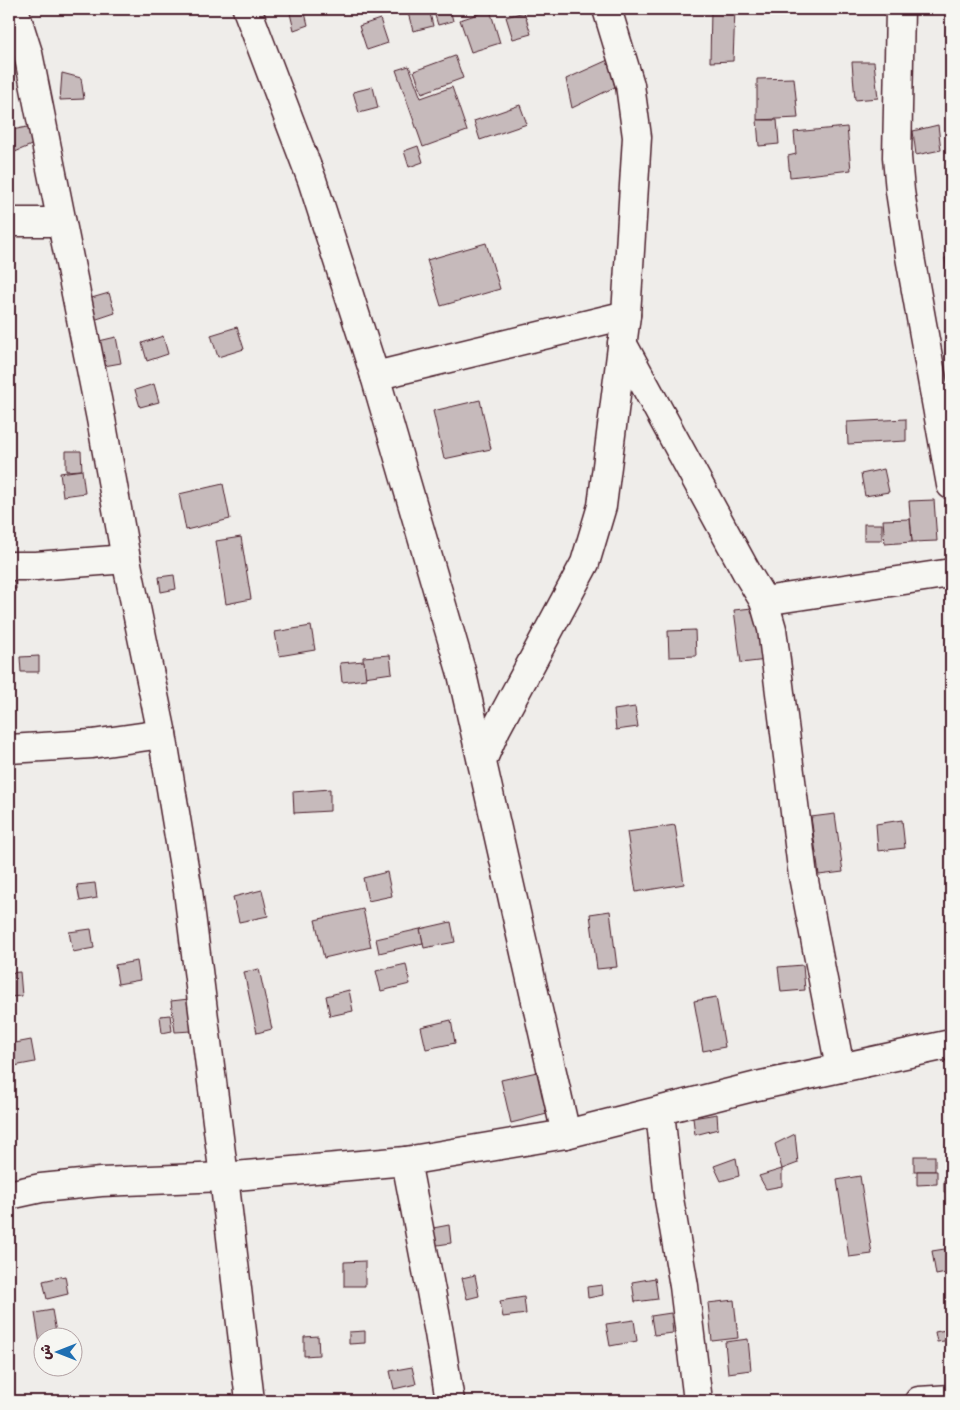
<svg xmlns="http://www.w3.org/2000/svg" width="960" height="1410" viewBox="0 0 960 1410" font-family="'Comic Neue','Playpen Sans Arabic',sans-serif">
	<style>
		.building { fill: #c6babb; stroke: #4a1f2b }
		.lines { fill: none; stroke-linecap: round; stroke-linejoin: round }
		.minor-casing { stroke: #4a1f2b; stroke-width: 31 }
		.minor { stroke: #f6f6f2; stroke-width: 28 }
	</style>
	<rect width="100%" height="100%" fill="#efedea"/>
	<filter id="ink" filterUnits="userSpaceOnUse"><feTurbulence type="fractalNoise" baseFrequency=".02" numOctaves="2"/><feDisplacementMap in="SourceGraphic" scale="10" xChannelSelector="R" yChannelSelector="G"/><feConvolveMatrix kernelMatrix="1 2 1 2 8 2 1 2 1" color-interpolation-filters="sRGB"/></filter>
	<g filter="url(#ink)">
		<g class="building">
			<path d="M289,9H304L308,25L294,30Z"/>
			<path d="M429,9L433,26L413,31L408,13Z"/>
			<path d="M433,9H450L453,21L438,25Z"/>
			<path d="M711,9H735L733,61L710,62Z"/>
			<path d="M490,10L500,43L471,52L460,20Z"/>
			<path d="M524,12L531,34L513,39L506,17Z"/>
			<path d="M380,19L388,43L367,50L359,26Z"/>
			<path d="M455,56L463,78L422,93L414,71Z"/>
			<path d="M608,60L615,87L572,108L566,79Z"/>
			<path d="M852,62H874L878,98L855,100Z"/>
			<path d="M409,66L421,98L452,87L467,131L423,147L396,70Z"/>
			<path d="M62,73L81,78L84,99L60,100Z"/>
			<path d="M794,78L798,118L757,120V79Z"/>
			<path d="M373,87L378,108L359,113L353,92Z"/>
			<path d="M520,105L527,124L480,140L474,121Z"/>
			<path d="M757,120H777L779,144L759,146Z"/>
			<path d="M938,125L941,150L916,155L913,131Z"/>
			<path d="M27,127L36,143L15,152L12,130Z"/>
			<path d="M847,127L851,170L790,177L788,156L796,154L794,132Z"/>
			<path d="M418,146L423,162L409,167L404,151Z"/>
			<path d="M486,243L500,289L441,306L427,260Z"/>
			<path d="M951,257V282H948L945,258Z"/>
			<path d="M109,293L115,313L94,320L88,299Z"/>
			<path d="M237,327L244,349L218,357L211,335Z"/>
			<path d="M163,336L168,354L147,361L142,343Z"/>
			<path d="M116,337L121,363L104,366L99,341Z"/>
			<path d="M154,384L159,402L140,407L135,390Z"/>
			<path d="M480,400L491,449L444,459L433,411Z"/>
			<path d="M906,419V441L848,444L847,422Z"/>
			<path d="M66,451H81L82,470L66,471Z"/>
			<path d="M9,469H11L14,499L9,500Z"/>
			<path d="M884,469L889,492L865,496L861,474Z"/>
			<path d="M82,470L85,493L63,496L60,473Z"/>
			<path d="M223,484L230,519L186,530L179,494Z"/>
			<path d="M934,500L937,541L912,542L909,501Z"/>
			<path d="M910,519L912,542L885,544L883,520Z"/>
			<rect x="864" y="524" width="18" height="16"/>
			<path d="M241,537L251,599L226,604L216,541Z"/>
			<path d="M15,572L16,589H9V573Z"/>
			<path d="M174,575L176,589L161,592L159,577Z"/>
			<path d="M761,607L767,660L741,663L734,610Z"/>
			<path d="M311,626L315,650L279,656L275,632Z"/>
			<path d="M695,630L696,656L669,657L668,631Z"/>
			<path d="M390,655L392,673L364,677L363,657Z"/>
			<path d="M39,656V672H21L20,657Z"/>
			<path d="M364,661L366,679L342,682L340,663Z"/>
			<path d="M635,707L638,727L616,730L614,710Z"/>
			<path d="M330,789V811L294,813L293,792Z"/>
			<path d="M835,814L843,872L819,875L811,817Z"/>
			<path d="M902,820L905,848L878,851L876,824Z"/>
			<path d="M675,825L684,884L636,892L627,832Z"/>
			<path d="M387,872L392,896L368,901L363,878Z"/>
			<path d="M95,883L97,898L80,901L77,885Z"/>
			<path d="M262,890L268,916L239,922L233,897Z"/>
			<path d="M363,909L371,947L324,958L315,920Z"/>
			<path d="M610,911L617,967L597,969L590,914Z"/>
			<path d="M451,922L455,942L424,948L420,929Z"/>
			<path d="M91,929L94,948L73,952L69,932Z"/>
			<path d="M420,929L423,943L379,953L376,939Z"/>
			<path d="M137,961L140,980L118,984L115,965Z"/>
			<path d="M406,964L410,984L381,991L376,971Z"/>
			<path d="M803,965L805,990L781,992L778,967Z"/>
			<path d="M259,969L272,1029L257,1033L244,972Z"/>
			<path d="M20,972L22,996L9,997V973Z"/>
			<path d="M349,990L353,1011L330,1016L326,996Z"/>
			<path d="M716,997L725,1047L703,1051L694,1001Z"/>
			<path d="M189,999L192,1031L175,1032L171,1001Z"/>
			<path d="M170,1015L172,1031L162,1033L160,1016Z"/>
			<path d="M451,1020L455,1043L426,1049L421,1027Z"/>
			<path d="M31,1040L35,1062L14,1066L10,1044Z"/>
			<path d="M537,1072L547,1114L511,1123L501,1080Z"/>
			<path d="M717,1114L718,1129L695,1135L693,1118Z"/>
			<path d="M795,1134L798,1163L782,1169L775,1144Z"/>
			<rect x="914" y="1156" width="21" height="15"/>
			<path d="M736,1158L739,1176L721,1181L714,1166Z"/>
			<path d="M782,1169V1186L766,1189L759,1176Z"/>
			<path d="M917,1171H937V1184L917,1185Z"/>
			<path d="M860,1176L872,1254L849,1257L837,1180Z"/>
			<path d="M944,1180H951V1193L944,1192Z"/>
			<path d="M449,1225L451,1243L431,1246L428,1229Z"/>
			<path d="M951,1248V1272L936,1275L932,1251Z"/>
			<path d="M365,1261V1286H344V1262Z"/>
			<path d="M475,1275L479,1296L467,1299L462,1278Z"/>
			<path d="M65,1276L68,1294L47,1299L43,1281Z"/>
			<path d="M655,1278L658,1299L635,1302L632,1282Z"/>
			<path d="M602,1285L603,1295L588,1298L587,1287Z"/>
			<path d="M524,1297L526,1314L503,1317L500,1301Z"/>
			<path d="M734,1300L738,1338L712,1341L708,1303Z"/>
			<path d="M52,1310L57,1338H42V1357L35,1313Z"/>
			<path d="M671,1313L673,1333L654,1335L651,1316Z"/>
			<path d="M634,1320L637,1341L610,1346L606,1324Z"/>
			<path d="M951,1329V1340L937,1342L935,1332Z"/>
			<path d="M365,1331V1343L349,1344V1332Z"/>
			<path d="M318,1336L319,1355L304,1356V1337Z"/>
			<path d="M748,1339L751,1370L728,1373L725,1342Z"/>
			<path d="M412,1367L416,1384L394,1389L390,1371Z"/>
		</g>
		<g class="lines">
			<g class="minor-casing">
				<g id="minor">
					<path d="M14,9L28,53L101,419L126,559L162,734L188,891L224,1177L250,1401"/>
					<path d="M247,9L312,180L375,376L462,674L566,1134"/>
					<path d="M900,9L897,157L900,191L910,257L951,485"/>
					<path d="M9,222H60"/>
					<path d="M622,343L747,573L764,601L772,629L803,876L840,1068"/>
					<path d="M375,376L626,315"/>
					<path d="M9,566H36L126,559"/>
					<path d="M764,601L951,573"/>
					<path d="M9,749L92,744L162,734"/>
					<path d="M482,761L496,729L585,563L602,506L626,315L637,137L630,85L607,9"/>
					<path d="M660,1111L669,1199L684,1286L698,1401"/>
					<path d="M406,1161L439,1333L450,1401"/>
					<path d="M9,1195L41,1188L101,1182L224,1177L406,1161L566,1134L757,1086L951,1044"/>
					<path d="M919,1401L951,1399"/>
				</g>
			</g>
			<use href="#minor" class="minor"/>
		</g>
	</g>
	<rect width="960" height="1410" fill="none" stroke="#f6f6f2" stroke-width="30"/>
	<rect x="15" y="15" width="930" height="1380" fill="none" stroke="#4a1f2b" stroke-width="2" filter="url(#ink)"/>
	<g transform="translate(58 1352) rotate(270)"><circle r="24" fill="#f6f6f2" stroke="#b1a0a2"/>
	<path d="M0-4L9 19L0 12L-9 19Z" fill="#1f6fb2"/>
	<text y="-8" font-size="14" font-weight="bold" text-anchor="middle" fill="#4a1f2b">ش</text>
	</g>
</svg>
